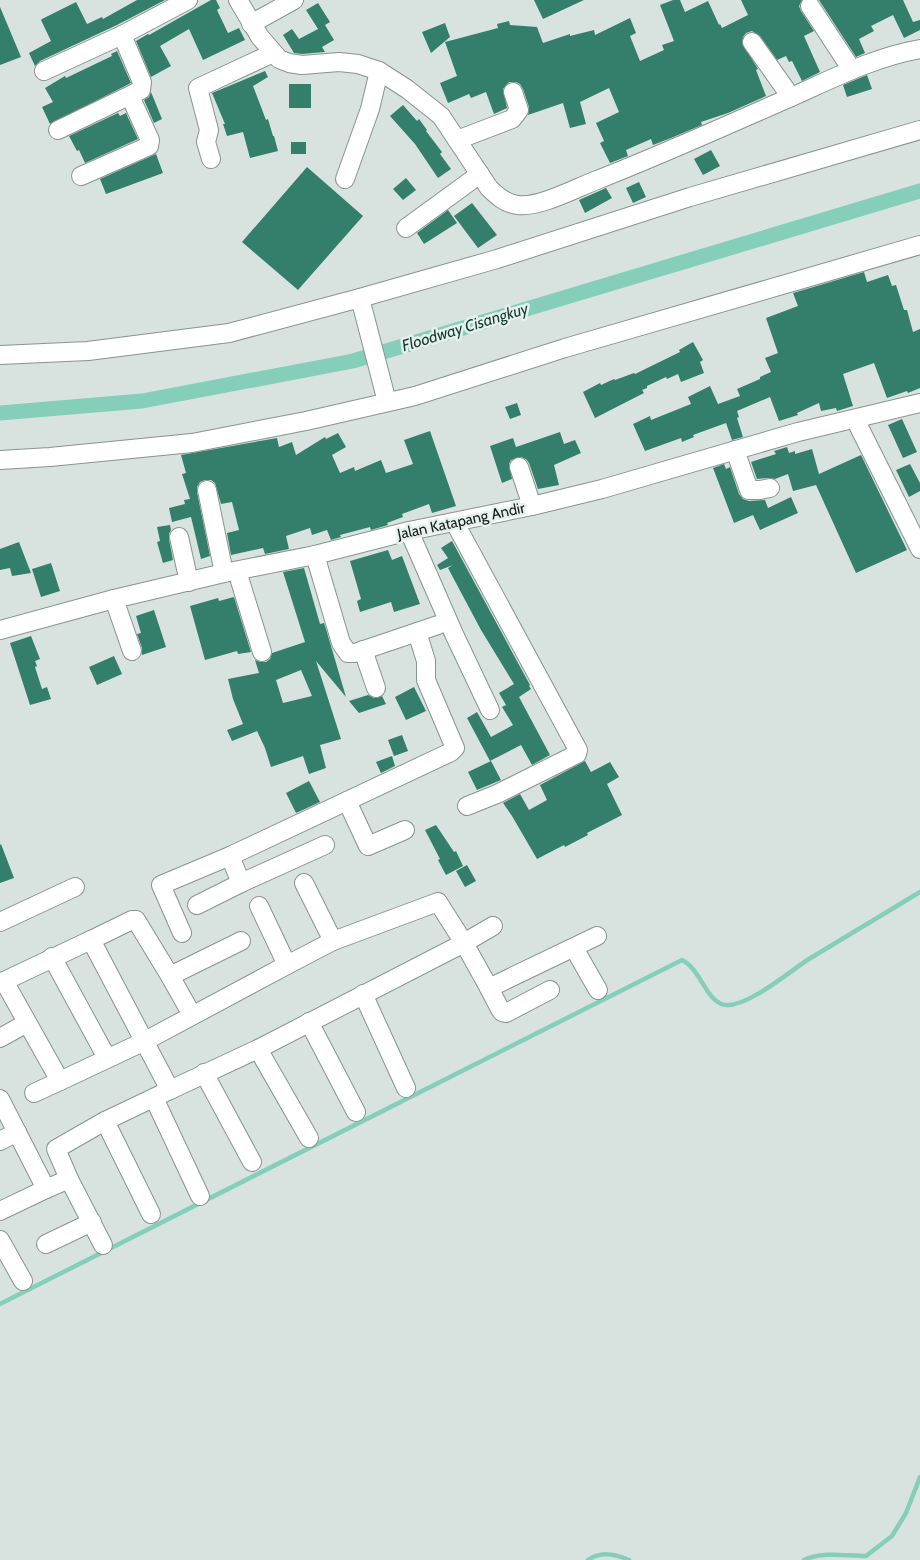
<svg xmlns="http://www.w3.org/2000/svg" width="920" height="1560" viewBox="0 0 920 1560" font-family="Cabin,sans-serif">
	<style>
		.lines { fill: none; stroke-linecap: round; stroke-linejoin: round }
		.stream { stroke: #85cfba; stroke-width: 4.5 }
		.canal { stroke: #85cfba; stroke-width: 15 }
		.building { fill: #337f6c; fill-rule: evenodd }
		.minor-casing { stroke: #899390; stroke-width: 20 }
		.minor { stroke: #fff; stroke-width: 18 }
		.labels { text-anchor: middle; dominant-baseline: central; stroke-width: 5; stroke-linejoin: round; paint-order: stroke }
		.street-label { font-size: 15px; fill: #181c1b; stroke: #e5f1ed }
		.water-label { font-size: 16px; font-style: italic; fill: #163930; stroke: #e5f1ed }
	</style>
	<rect width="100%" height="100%" fill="#d8e3df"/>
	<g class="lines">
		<g class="stream">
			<path d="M0,1304L682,960C701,969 706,1003 726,1005C748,1007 790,971 809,959C846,937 883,914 920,892"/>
			<path d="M588,1560C600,1551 616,1554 629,1560"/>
			<path d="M804,1560C823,1551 846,1556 866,1556L892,1536L906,1513L920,1477"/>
		</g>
		<path class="canal" d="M0,413L142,401L353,361L920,191"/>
	</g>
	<g class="building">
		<path d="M137,0H165L117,25L40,61L35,66L29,53L51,41L41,20L42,19L76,2L87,24L102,17L103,19Z"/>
		<path d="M211,0H216L220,8L217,10L228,33L239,28L245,40L203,60L189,29L160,46L171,66L151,77L136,41L148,34L149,35Z"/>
		<path d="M534,0H584L543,19Z"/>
		<path d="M673,0H680L685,12L708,1L719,25L720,24L722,28L748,15L741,0H802L799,6L801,11L814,31L804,36L820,72L802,81L792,61L789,62L786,56L777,60L760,36L752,31L746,33L743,37L742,43L758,69L756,70L766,96L728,113L701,122L702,125L671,138L653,145L651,139L626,150L628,156L610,163L600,143L604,141L596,123L619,112L609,88L580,102L586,124L570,128L563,103L528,115L529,107L523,89L520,84L516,82H509L503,89L507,108L494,114L486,92L471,98L469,94L448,103L440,83L457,76L445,42L498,28L497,24L509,21L510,25L537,27L543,43L570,34V36L594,30L595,35L630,18L636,33L630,36L640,61L664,50L662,45L674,41L660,5Z"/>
		<path d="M819,0H903L913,22L920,20V30L904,38L893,15L871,26L874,31L859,39L865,53L856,57Z"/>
		<path d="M318,3L330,22L325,25L334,40L322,47L325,52L302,54L294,53L283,35L292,29L299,39L318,29L306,10Z"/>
		<path d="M0,7L21,57L0,65Z"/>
		<path d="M445,23L450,37L431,53L422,32Z"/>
		<path d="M117,51L131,83L50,124L42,107L53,102L45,88L65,76L66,78L112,56L111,54Z"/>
		<path d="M265,71L268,77L253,86L266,120L268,119L273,136H274L278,151L250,158L243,132L227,136L223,124H225L212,93Z"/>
		<path d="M867,75L872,89L847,97L843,85Z"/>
		<rect x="289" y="84" width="22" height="24"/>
		<path d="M151,92L162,119L154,123L144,100L149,97Z"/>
		<path d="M403,105L417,121L419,119L427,130L426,131L442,152L440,154L451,169L438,178L415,144L390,116Z"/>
		<path d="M118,113L120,116L126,113L138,139L85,163L79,150L77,151L69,136Z"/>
		<rect x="291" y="142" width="15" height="12"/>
		<path d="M711,150L720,166L703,175L694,159Z"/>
		<path d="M156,154L163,173L106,194L100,179Z"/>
		<path d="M307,167L363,216L298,290L242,242Z"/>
		<path d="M406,178L416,190L403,200L393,189Z"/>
		<path d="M639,182L646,197L633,203L626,188Z"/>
		<path d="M606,188L612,198L585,213L579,200Z"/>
		<path d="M472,203L497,235L478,248L454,216Z"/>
		<path d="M448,210L457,223L424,244L417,233Z"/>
		<path d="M864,272L867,282L888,275L892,286L896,285L904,310H907L913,332L920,329V388L908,393L907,391L887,398L874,363L843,374L853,406L837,411L836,408L821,411L819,403L797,413L798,415L779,421L770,397L737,411L739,417L737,418L743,437L732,440L726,423L693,435L694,437L682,442L681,438L645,451L633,424L650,416L651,420L691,404L688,397L710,386L718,404L740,396L737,389L760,379V377L771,372L765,358L778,353L766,318L798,306L793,293Z"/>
		<path d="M693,342L703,360L700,362L704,373L681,382L678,374L667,379L666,377L647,386V388L642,390L644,393L595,418L583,392L600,383L601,385L614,379L615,380L634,373L635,374L680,352L679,350Z"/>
		<path d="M517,403L521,415L510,419L505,407Z"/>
		<path d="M902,419L917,452L903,458L888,425Z"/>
		<path d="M430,431L456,506L432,513L429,504L402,514L403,517L387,523L388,525L371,530L370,527L340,535L341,537L331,540L327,530L312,535L310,528L286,536L289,549L265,554L263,548L231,555L227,533L239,530L232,502L221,504L215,483L211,480H205L200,482L197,487V492L210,556L201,559L191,517L172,522L169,508L185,504L184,500L190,499L182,474L186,473L181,455L277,438L279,447L292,442L296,455L325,437L326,439L338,433L346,447L332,455L340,473L354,467L355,471L381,460L386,473L413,464L404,440Z"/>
		<path d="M560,432L564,444L575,440L581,453L554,465L559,485L538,489L529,463L526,459L521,457L511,460L509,464L512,479L502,483L490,446L513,438L516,447Z"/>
		<path d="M787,447L789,453L795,451V454L812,449L819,474L861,455L907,550L856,573L816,485L793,491L788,474L775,479L768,478L757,479L751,462L776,454L774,451Z"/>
		<path d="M724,464L726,469L730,467L739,494L743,499L749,501L765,500L768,508L791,497L798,513L760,530L753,515L734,523L713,468Z"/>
		<path d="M910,464L920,483V491L909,497L896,470Z"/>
		<path d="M170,525L171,530L169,534V539L173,560L163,563L157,542L160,541L157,527Z"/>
		<path d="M452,541L530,685L529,686L531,689L519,697L550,755L532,765L521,745L490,761L467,718L477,712L491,737L513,725L502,707L506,705L499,693L514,684L481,630L448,568L453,565L440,570L437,565L448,558L441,548Z"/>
		<path d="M19,542L31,573L12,576L10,568L0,570V549Z"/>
		<path d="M388,550L392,560L402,556L420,604L394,612L391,602L360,612L357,601L361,599L350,561Z"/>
		<path d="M51,563L60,591L41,597L32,569Z"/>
		<path d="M304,568L320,624L324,623L326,629L346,697L316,661L341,739L320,745L326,768L309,774L303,756L271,767L265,748L257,731L232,741L227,730L243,724L233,699L228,679L259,673L255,660L260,662H266L270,659L272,653L305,642L283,572ZM301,670L312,696L283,703L276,680Z"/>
		<path d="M234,597L251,652L238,654L237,651L205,660L190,606L218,598L219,601Z"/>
		<path d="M154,610L166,647L142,655V648L137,634L141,633L136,616Z"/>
		<path d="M31,636L40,659L35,661L37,666L35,667L42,689L47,687L51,699L30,705L10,643Z"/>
		<path d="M114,656L122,674L97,685L89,667Z"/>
		<path d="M414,687L426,711L406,720L395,697Z"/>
		<path d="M368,695L374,698L382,696L386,704L359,713L349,701Z"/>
		<path d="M402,735L408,751L394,756L388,740Z"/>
		<path d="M392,756L395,766L381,773L376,762Z"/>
		<path d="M491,761L501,780L477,790L468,772Z"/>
		<path d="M585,761L591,772L610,762L619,777L607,784L622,815L587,833L588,835L565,847L564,845L537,859L512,816L503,803L520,794L529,810L547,800L540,785Z"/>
		<path d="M309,781L320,802L296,813L286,793Z"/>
		<path d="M436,825L454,852L456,851L463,866L446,875L438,860L440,859L425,830Z"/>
		<path d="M1,844L14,878L0,883V845Z"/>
		<path d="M467,865L476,881L465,887L456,871Z"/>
	</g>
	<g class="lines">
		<g class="minor-casing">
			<g id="minor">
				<path d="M238,0L260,37L279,59L289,63L302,65L339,62L358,64L379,71L407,89L441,116L489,188C497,196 506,204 518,205C539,208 576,188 597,180C661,155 725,126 789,98C832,79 874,57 920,49"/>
				<path d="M810,6L852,70"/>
				<path d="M251,24L294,0"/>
				<path d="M752,42L791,97"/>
				<path d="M44,71L122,35L188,0"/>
				<path d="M58,130L141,90L142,82L122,35"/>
				<path d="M457,140L512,119L519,110L513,92"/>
				<path d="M211,159L206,142L209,130L198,88L273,53"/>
				<path d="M81,176L149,146L150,140L130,96"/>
				<path d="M345,179L370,109L379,71"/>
				<path d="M406,228L480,174"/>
				<path d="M360,298L387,402"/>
				<path d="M0,355L88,351L229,333L360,298L497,259L690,197L920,130"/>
				<path d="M855,419L920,549"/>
				<path d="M735,450L749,490H760L770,488"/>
				<path d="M0,460L50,457L192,443L306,421L415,396L565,348L920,245"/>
				<path d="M519,467L532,506"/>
				<path d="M207,490L224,573"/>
				<path d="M455,523L578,750L577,754L497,794L467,806"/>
				<path d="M409,531L454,634L490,710"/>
				<path d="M179,537L189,582"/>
				<path d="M315,555L341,643L348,653H355L438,625"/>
				<path d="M237,571L262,652"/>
				<path d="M114,599L132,651"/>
				<path d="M0,630L114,599L224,573L315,555L409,531L532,506L602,489L798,432L920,403"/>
				<path d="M363,650L376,688"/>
				<path d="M347,801L368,846L405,830"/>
				<path d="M241,883L325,845"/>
				<path d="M304,883L333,941"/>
				<path d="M197,905L241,883L230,856"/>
				<path d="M0,922L75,887"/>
				<path d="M182,933L161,885L230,856L451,752L455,748L426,680V661L417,632"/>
				<path d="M91,940L132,920H136L170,976L241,941"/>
				<path d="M574,948L598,990"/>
				<path d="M52,957L107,1058"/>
				<path d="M287,965L333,941L438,902L464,943L493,926"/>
				<path d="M170,976L192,1015"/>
				<path d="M4,981L60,1081L145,1041L287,965L259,906"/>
				<path d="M0,983L91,940L170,1090L258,1049L464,943L489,988L597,936"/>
				<path d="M489,988L500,1009L502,1012L506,1013L550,990"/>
				<path d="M363,994L406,1088"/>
				<path d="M309,1022L356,1112"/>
				<path d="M0,1038L27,1023"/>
				<path d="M258,1049L309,1138"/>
				<path d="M204,1073L252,1162"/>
				<path d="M34,1093L60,1081"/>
				<path d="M154,1098L200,1196"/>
				<path d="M0,1099L46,1189L69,1179"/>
				<path d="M105,1121L151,1214"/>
				<path d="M0,1141L17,1132"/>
				<path d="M0,1211L46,1189"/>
				<path d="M0,1240L23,1281"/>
				<path d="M46,1244L92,1222"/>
				<path d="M103,1245L69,1179L56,1149L105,1121L170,1090"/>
			</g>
		</g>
		<use href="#minor" class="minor"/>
	</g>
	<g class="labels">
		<g class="street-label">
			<text transform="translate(461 521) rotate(-12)">Jalan Katapang Andir</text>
		</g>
		<g class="water-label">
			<text transform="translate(465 327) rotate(-17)">Floodway Cisangkuy</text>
		</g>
	</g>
</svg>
